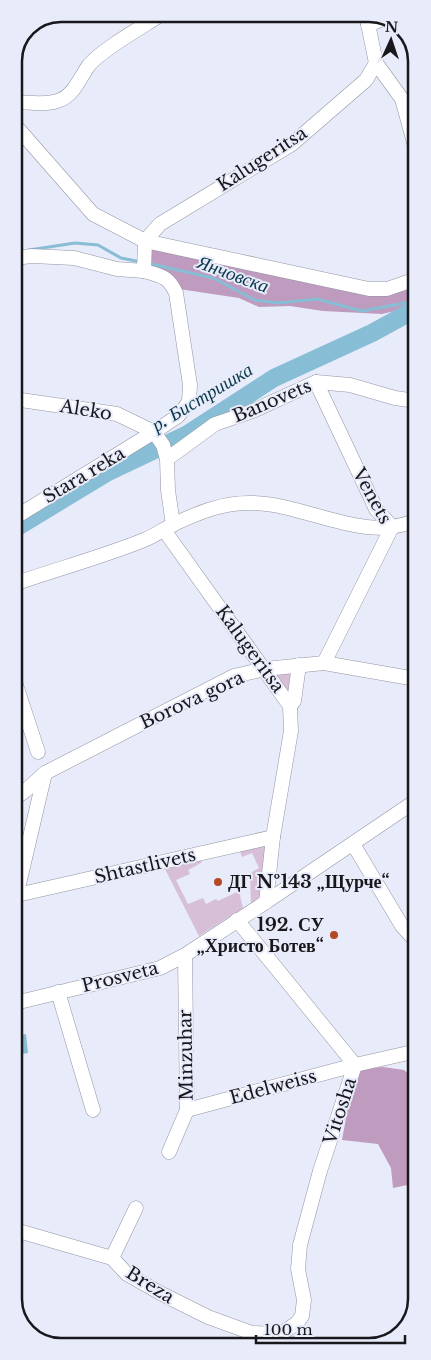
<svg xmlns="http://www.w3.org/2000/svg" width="431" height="1360" viewBox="0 0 431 1360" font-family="'Libre Baskerville',serif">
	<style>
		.green { fill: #d8bfd8 }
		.forest { fill: #bf9bbf }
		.water { fill: #88bdd6 }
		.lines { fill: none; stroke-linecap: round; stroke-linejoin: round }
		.stream { stroke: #88bdd6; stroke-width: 3 }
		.river { stroke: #88bdd6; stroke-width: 18 }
		.minor-casing { stroke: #9395a3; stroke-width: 15 }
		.minor { stroke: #fff; stroke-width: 14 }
		.poi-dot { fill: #b14a25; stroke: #e8ebf9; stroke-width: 2 }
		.labels { text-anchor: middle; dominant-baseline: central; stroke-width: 4; stroke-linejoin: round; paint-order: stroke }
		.street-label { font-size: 18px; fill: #17171c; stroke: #e8ebf9 }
		.poi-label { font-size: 18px; font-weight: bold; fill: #17171c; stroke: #e8ebf9; text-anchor: start }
		.water-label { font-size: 19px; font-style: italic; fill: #08384a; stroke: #e8ebf9 }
		.rim { fill: none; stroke: #17171c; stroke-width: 2.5 }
	</style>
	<rect width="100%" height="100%" fill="#e8ebf9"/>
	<g class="green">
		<path d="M294,671L291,698L274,677L276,672Z"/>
		<path d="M260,846L265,847L262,896L251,903L250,876L252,872L259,868L252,853L242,857L240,851Z"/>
		<path d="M202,860L201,863L188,870L190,874L176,880L188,904L203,898L206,904L216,899L218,901L239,891L243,908L199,936L165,869Z"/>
	</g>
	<g class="forest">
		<path d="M151,245L340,286L416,284V306L382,314L323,311L290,306L259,307L239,298L179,289L151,268Z"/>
		<path d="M383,1067L404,1070L417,1082V1183L393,1188L391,1168L378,1144L342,1140L355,1070Z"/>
	</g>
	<path class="water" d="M26,1034L28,1053L22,1054L20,1035Z"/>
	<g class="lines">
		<g class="stream">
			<path d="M29,250L75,243L98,245L121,258L141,262"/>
			<path d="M147,263L213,278L255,300L278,303L317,299L362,311L416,301"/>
		</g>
		<path class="river" d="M14,529L108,472L186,435L274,378L372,333L416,309"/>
		<g class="minor-casing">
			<g id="minor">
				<path d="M366,14L376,63L402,99L416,150"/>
				<path d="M368,25L385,18"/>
				<path d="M14,102C28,102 47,106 60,100C74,95 81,76 89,65C104,48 142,27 162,14"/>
				<path d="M14,124L93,214L145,241L369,289H387L416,279"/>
				<path d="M14,258L32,256L74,258L117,269L144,271"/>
				<path d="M316,382L376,509L392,527L324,663"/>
				<path d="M14,399L117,414L154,432"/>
				<path d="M167,459L215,424L253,411L316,382L350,385L395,398L416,401"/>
				<path d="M14,518L154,432"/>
				<path d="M173,525L168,490L167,459L163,445L154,432L178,416L189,402L190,385L176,293C168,276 161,276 144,271L145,241L160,224L292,144L366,80L376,63"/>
				<path d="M164,530L290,706L291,731L273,837L266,902"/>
				<path d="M14,584C57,569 102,557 144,540C154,536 164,529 174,524C200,512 224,502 253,503C307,504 364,544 416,520"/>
				<path d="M15,682L38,752"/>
				<path d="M290,706L294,701L299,665"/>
				<path d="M15,798L25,791L45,773L234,676L265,669L324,663L416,679"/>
				<path d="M353,844L402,926L417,942"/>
				<path d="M17,895L273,837"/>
				<path d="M15,901L45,773"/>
				<path d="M58,992L93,1110"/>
				<path d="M15,1003L160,968L185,955L266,902L417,800"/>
				<path d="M187,1110L355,1065L417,1051"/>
				<path d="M169,1152L187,1110L185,955"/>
				<path d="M15,1230L112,1258L127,1274L162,1294L208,1317L252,1333L275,1334L285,1331L297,1323L302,1316L304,1300L298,1269L300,1245L320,1171L355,1065L237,920"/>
				<path d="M112,1258L136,1208"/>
			</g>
		</g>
		<use href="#minor" class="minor"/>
	</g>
	<g class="poi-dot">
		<circle cx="218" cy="882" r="5"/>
		<circle cx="334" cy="935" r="5"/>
	</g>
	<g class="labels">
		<g class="street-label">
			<text transform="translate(262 159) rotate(-33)">Kalugeritsa</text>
			<text transform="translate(272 401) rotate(-23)">Banovets</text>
			<text transform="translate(86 410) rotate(9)">Aleko</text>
			<text transform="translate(84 475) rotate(-31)">Stara reka</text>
			<text transform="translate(372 496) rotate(61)">Venets</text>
			<text transform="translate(250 649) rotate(54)">Kalugeritsa</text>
			<text transform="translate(192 700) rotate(-25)">Borova gora</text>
			<text transform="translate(145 866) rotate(-13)">Shtastlivets</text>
			<text transform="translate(120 977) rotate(-14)">Prosveta</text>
			<text transform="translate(186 1055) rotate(-91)">Minzuhar</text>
			<text transform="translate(273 1087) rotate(-15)">Edelweiss</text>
			<text transform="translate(340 1111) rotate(-72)">Vitosha</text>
			<text transform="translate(150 1285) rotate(32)">Breza</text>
		</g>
		<g class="poi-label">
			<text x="228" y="882">ДГ №143 „Щурче“</text>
			<text x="324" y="925" text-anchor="end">192. СУ<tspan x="324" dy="21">„Христо Ботев“</tspan></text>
		</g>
		<g class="water-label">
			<text transform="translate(233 274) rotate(20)">Янчовска</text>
			<text transform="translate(202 397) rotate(-31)">р. Бистришка</text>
		</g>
	</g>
	<path d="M0 0H431V1360H0ZM61 22H369A39 39 0 0 1 408 61V1299A39 39 0 0 1 369 1338H61A39 39 0 0 1 22 1299V61A39 39 0 0 1 61 22Z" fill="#e8ebf9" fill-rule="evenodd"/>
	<path class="rim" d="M61 22H369A39 39 0 0 1 408 61V1299A39 39 0 0 1 369 1338H61A39 39 0 0 1 22 1299V61A39 39 0 0 1 61 22Z"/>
	<g transform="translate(391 40) rotate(3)" stroke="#e8ebf9" stroke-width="4" paint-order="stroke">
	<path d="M0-4L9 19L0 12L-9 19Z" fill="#17171c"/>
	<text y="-8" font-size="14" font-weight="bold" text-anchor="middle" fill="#17171c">N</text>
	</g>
	<path d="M256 1335v8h149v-8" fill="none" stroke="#17171c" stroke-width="2.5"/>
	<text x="264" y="1335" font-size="15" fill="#17171c" stroke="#e8ebf9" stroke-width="4" paint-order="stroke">100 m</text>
</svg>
